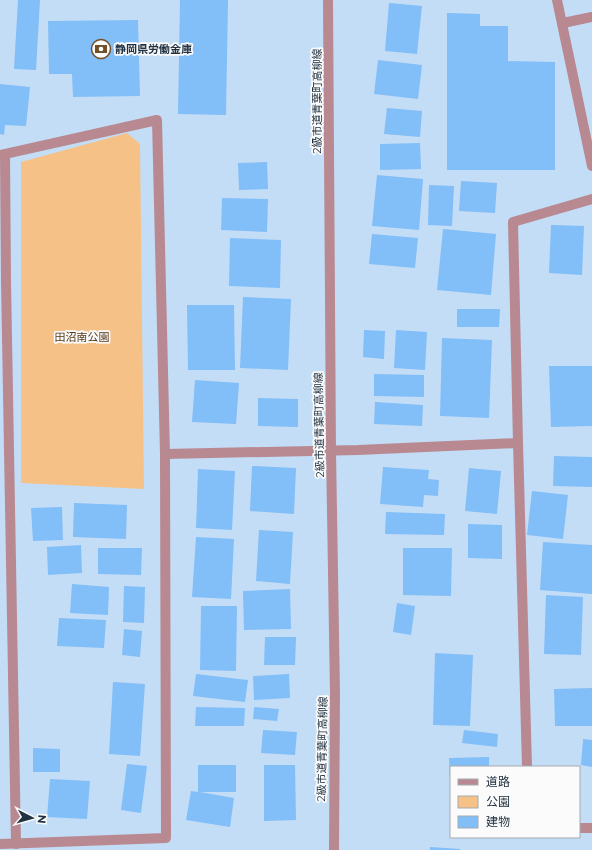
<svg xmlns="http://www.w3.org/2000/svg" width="592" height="850" viewBox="0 0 592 850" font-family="Montserrat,'Noto Sans JP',sans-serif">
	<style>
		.green { fill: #f6c187 }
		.building { fill: #82bef7 }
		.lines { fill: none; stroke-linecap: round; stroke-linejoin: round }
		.minor { stroke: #b88991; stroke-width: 10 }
		.tertiary { stroke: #b88991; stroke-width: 10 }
		.labels { text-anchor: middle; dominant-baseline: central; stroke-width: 3.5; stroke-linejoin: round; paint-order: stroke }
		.poi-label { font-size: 11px; font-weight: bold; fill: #213242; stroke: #fbfbfb; text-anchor: start }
		.street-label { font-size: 11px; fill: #213242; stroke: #fbfbfb }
		.park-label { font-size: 11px; fill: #573a18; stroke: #fbfbfb }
	</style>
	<rect width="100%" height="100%" fill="#c4ddf6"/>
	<path class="green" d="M127,133L140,144L144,489L21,483V162Z"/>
	<g class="building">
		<path d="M18,0H40L36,70L14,69Z"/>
		<path d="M180,0H228L226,115L178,114Z"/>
		<path d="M389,3L422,6L417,54L385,51Z"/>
		<path d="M447,13L480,14V26H508V61L555,62V170H447Z"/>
		<path d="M138,20L140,96L73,97L72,74H49L48,21Z"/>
		<path d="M378,60L422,65L418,99L374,94Z"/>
		<path d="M0,84L30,87L26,126L5,125L4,135L0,134Z"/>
		<path d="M387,108L422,111L420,137L384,134Z"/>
		<path d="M420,143L421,169L380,170V144Z"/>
		<path d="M267,162L268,189L239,190L238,163Z"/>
		<path d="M377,175L423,179L419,230L372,226Z"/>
		<path d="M461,181L497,183L495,213L459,211Z"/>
		<path d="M429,185L454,186L452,226L428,225Z"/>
		<path d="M222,198L268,199L267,232L221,230Z"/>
		<path d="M551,225L584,226L582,275L549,273Z"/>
		<path d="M443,229L496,234L491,295L437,290Z"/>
		<path d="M372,234L418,238L415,268L369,264Z"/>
		<path d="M230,238L281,240L280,288L229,286Z"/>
		<path d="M243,297L291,299L288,370L240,368Z"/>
		<path d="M187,305H234L235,370H188Z"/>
		<path d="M457,309H500L499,327H457Z"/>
		<path d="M364,330L385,331L384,359L363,357Z"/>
		<path d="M396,330L427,332L425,370L394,368Z"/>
		<path d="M442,338L492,340L489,418L440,416Z"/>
		<path d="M549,366H592V426L551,427Z"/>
		<path d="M374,374L424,375V397L374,396Z"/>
		<path d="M195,380L239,383L236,424L192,422Z"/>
		<path d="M258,398L298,399V427L258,426Z"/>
		<path d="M375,402L423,405L422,426L374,424Z"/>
		<path d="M554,456L592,457V487L553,486Z"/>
		<path d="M252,466L296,468L294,514L250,511Z"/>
		<path d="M383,467L429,470L428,479L439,480L438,496L424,495L423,507L380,504Z"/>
		<path d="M469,468L501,471L497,514L465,511Z"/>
		<path d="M198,469L235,471L232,530L196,528Z"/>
		<path d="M532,491L568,495L563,539L527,535Z"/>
		<path d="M74,503L127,505L126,539L73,537Z"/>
		<path d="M62,507L63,540L33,541L31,508Z"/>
		<path d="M386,512L445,514L444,535L385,534Z"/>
		<path d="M468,524L502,525V559L468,558Z"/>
		<path d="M259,530L293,532L290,584L256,581Z"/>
		<path d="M196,537L234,539L231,599L192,597Z"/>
		<path d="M543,542L592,545V594L540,590Z"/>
		<path d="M81,545L82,573L48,575L47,547Z"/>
		<path d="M98,548H142L141,575L98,574Z"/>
		<path d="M403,548H452L451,596L403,595Z"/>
		<path d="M72,584L109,587L108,615L70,613Z"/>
		<path d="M124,586L145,587L144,623L123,622Z"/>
		<path d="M290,589L291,629L244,630L243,591Z"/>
		<path d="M546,595L583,597L581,655L544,654Z"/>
		<path d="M397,603L415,606L411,635L393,632Z"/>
		<path d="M201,606H237L236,671L200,670Z"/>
		<path d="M59,618L106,620L104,648L57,646Z"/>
		<path d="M124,629L142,631L140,657L122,655Z"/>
		<path d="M265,637H296L295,665H264Z"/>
		<path d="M435,653L473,655L470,726L433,725Z"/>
		<path d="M196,674L248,680L245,702L193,696Z"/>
		<path d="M289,674L290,698L254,700L253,676Z"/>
		<path d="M113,682L145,684L140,756L109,754Z"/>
		<path d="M592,688V726H555L554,689Z"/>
		<path d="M196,707L245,708L244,726H195Z"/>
		<path d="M254,707L279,709L277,721L253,719Z"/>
		<path d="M263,730L297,732L295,755L261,753Z"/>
		<path d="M464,730L498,734L497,747L462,743Z"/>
		<path d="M583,739L592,740V767L581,765Z"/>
		<path d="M33,748L60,749V772H33Z"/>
		<path d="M489,757V767H451V782H450L449,758Z"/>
		<path d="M127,764L147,766L141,813L121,810Z"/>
		<path d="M198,765H236V792H200L234,798L230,827L186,820L191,791L198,792Z"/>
		<path d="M264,765H295L296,820L264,821Z"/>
		<path d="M50,779L90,781L87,819L47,817Z"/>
		<path d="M430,847L460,849V850H430Z"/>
	</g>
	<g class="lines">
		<g class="minor">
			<path d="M557,0L592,166"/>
			<path d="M563,23L592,17"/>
			<path d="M5,154L6,281L16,844"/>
			<path d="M0,155L157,120L165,454L166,838L0,844"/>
			<path d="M165,454L358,450L518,443"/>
			<path d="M527,767L518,443L513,222L592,199"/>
			<path d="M579,828H592"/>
		</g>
		<path class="tertiary" d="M328,0L331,451L335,693L334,850"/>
	</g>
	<defs>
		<g id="bank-ring" transform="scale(1)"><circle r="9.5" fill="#fbfbfb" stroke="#714f27" stroke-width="1.5"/><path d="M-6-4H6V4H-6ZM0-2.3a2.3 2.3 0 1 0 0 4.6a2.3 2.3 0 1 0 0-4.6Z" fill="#714f27"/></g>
	</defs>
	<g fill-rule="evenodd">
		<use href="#bank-ring" x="101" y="49"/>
	</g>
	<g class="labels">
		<g class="poi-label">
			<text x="115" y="49">静岡県労働金庫</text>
		</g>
		<g class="street-label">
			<text transform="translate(317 101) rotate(-90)">2級市道青葉町高柳線</text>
			<text transform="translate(319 425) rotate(-91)">2級市道青葉町高柳線</text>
			<text transform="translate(322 749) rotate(-89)">2級市道青葉町高柳線</text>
		</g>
		<g class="park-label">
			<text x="82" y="337">田沼南公園</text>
		</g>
	</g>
	<rect x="450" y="766" width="130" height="72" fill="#fbfbfb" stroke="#a4abb1"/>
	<rect x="458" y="779" width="20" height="6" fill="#b88991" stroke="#a4abb1"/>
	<text x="486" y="786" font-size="12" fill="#213242">道路</text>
	<rect x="458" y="796" width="20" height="12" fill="#f6c187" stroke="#a4abb1"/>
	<text x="486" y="806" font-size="12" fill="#213242">公園</text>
	<rect x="458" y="816" width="20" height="12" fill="#82bef7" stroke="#a4abb1"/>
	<text x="486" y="826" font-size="12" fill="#213242">建物</text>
	<g transform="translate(32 818) rotate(96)" stroke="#fbfbfb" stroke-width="3" paint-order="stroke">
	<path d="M0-3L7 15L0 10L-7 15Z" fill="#213242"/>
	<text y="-6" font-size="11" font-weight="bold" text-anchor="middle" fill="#213242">N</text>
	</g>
</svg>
